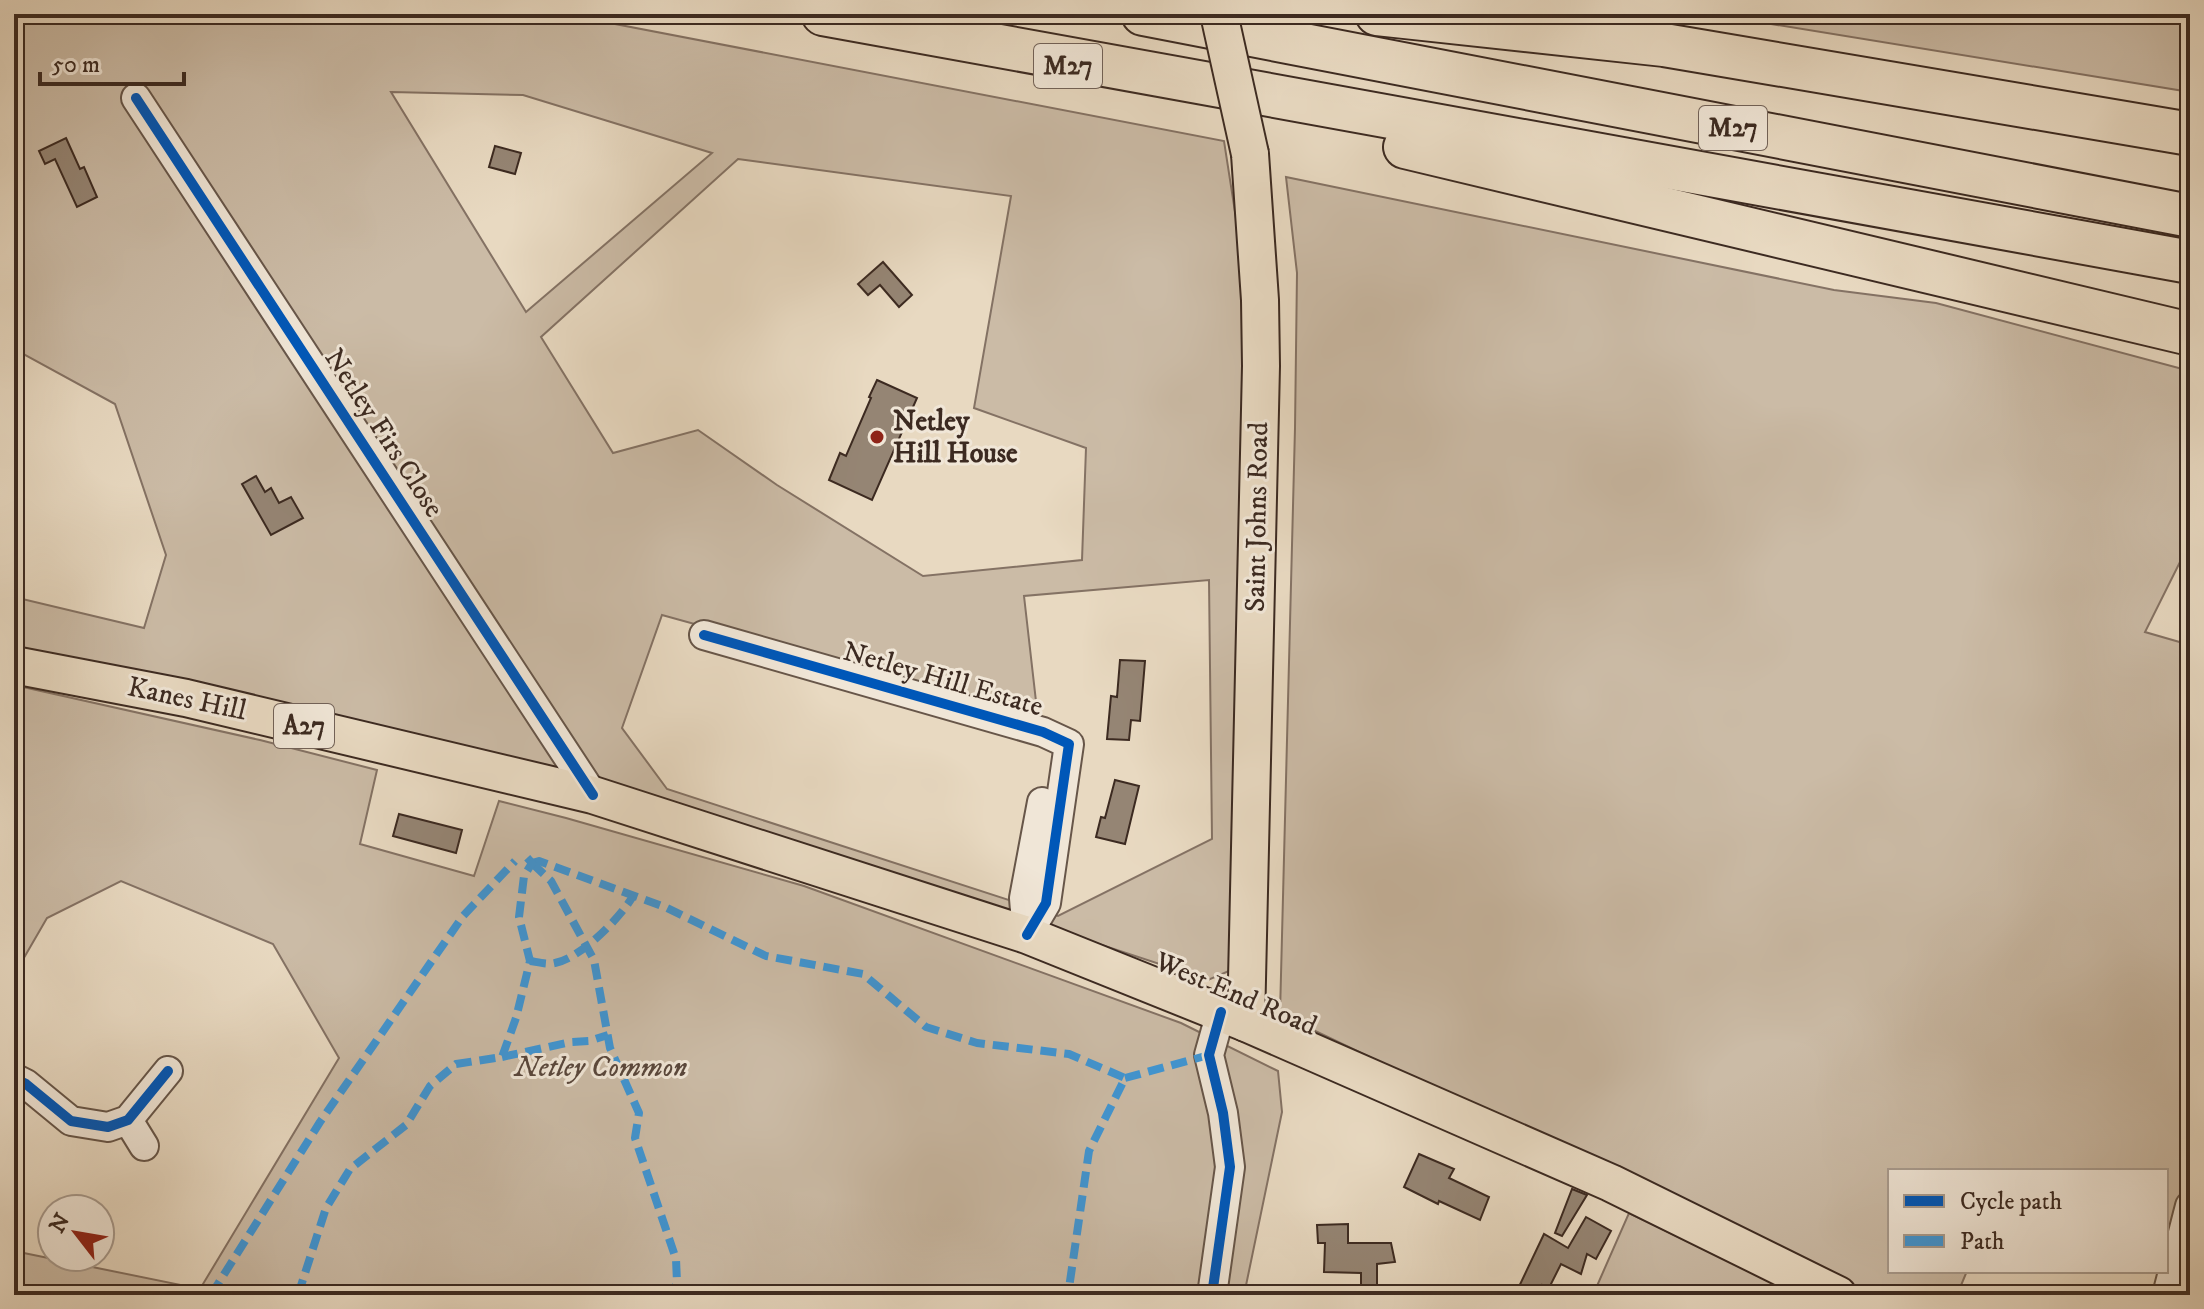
<svg xmlns="http://www.w3.org/2000/svg" width="2204" height="1309" viewBox="0 0 2204 1309" font-family="'IM FELL DW Pica',serif">
	<style>
		.green { fill: #cbbba6; stroke: #847264; stroke-width: 2; fill-rule: evenodd }
		.building { fill: #958574; stroke: #3c2a21; stroke-width: 2 }
		.lines { fill: none; stroke-linecap: round; stroke-linejoin: round }
		.minor-casing { stroke: #675649; stroke-width: 32 }
		.major-casing { stroke: #3c2a21; stroke-width: 40 }
		.highway-casing { stroke: #3c2a21; stroke-width: 46 }
		.minor { stroke: #f0e6d7; stroke-width: 28 }
		.major { stroke: #e8d9c1; stroke-width: 36 }
		.highway { stroke: #e8d9c1; stroke-width: 42 }
		.major-bridge-casing { stroke: #3c2a21; stroke-width: 40; stroke-linecap: butt }
		.major-bridge { stroke: #e8d9c1; stroke-width: 36 }
		.quiet { stroke: #3f96d5; stroke-width: 8; stroke-dasharray: 16 8; stroke-linecap: butt }
		.cycleway-casing { stroke: #f0e6d7; stroke-width: 15 }
		.cycleway { stroke: #0057b8; stroke-width: 10 }
		.poi-dot { fill: #8f2418; stroke: #f0e6d7; stroke-width: 3 }
		.labels { text-anchor: middle; dominant-baseline: central; stroke-width: 6; stroke-linejoin: round; paint-order: stroke }
		.shield { fill: #f0e6d7; stroke: #726258; stroke-width: 2 }
		.shield-label { font-size: 26px; font-weight: bold; fill: #3c2a21 }
		.poi-label { font-size: 28px; font-weight: bold; fill: #3c2a21; stroke: #f0e6d7; text-anchor: start }
		.street-label { font-size: 28px; fill: #3c2a21; stroke: #f0e6d7 }
		.park-label { font-size: 28px; font-style: italic; fill: #59473c; stroke: #f0e6d7 }
	</style>
	<rect width="100%" height="100%" fill="#e8d9c1"/>
	<filter id="stains"><feTurbulence type="fractalNoise" baseFrequency=".0025" numOctaves="4"/><feColorMatrix values="0 0 0 0 .2 0 0 0 0 .09 0 0 0 0 .02 0 0 0 .5 -.17"/></filter>
	<radialGradient id="worn" r=".72"><stop offset=".6" stop-color="#630" stop-opacity="0"/><stop offset="1" stop-color="#630" stop-opacity=".3"/></radialGradient>
	<g class="green">
		<path d="M14,14H563L1224,141L1240,244L1247,387L1236,968L1208,980L1047,927L14,649V597L144,628L166,555L115,404L14,349ZM391,92L523,95L712,153L526,312ZM738,159L1011,196L974,408L1086,448L1082,560L923,576L777,485L698,430L613,453L541,337ZM1209,580L1212,839L1058,916L667,789L622,728L662,615L1038,719L1024,596Z"/>
		<path d="M1710,14H2190V92Z"/>
		<path d="M1286,177L1834,290L1936,303L2190,371V542L2145,632L2190,645V1164L2166,1257V1171H1890V1271H1967L1957,1295H1867L1280,1014L1295,428L1297,273Z"/>
		<path d="M14,685L260,740L377,770L360,844L474,876L499,801L566,818L804,886L1181,1023L1278,1071L1282,1112L1244,1295H14V1251L200,1289L339,1058L273,944L121,881L47,918L14,975Z"/>
		<path d="M1629,1213L1798,1295H1593Z"/>
	</g>
	<g class="building">
		<path d="M66,138L80,169L84,167L97,197L77,207L55,159L45,164L39,151Z"/>
		<path d="M495,146L521,153L515,174L489,167Z"/>
		<path d="M883,262L912,295L899,307L880,285L868,295L858,284Z"/>
		<path d="M877,380L917,398L872,500L829,480L840,453L846,456L871,398L869,397Z"/>
		<path d="M256,476L265,492L271,488L279,503L291,497L303,518L271,535L242,484Z"/>
		<path d="M1120,660L1145,661L1140,721L1131,720L1129,740L1107,739L1111,696L1117,697Z"/>
		<path d="M1115,780L1139,786L1125,844L1096,837L1101,817L1105,818Z"/>
		<path d="M399,814L462,830L456,853L393,836Z"/>
		<path d="M1419,1154L1454,1169L1449,1178L1489,1197L1480,1220L1439,1201L1438,1204L1404,1187Z"/>
		<path d="M1572,1189L1587,1195L1562,1236L1555,1233Z"/>
		<path d="M1586,1217L1611,1231L1596,1259L1587,1254L1581,1274L1561,1264L1548,1290L1542,1285L1535,1295H1515L1544,1234L1568,1248Z"/>
		<path d="M1348,1224V1243H1391L1395,1262L1377,1264V1287L1361,1288V1273L1324,1272L1325,1243H1318L1317,1225Z"/>
	</g>
	<g class="lines">
		<g class="minor-casing">
			<g id="minor">
				<path d="M136,98L593,795"/>
				<path d="M704,635L1043,732L1069,744L1046,903L1027,935"/>
				<path d="M1027,935L1024,898L1042,802"/>
				<path d="M14,1078L26,1084L71,1121L108,1127L128,1120L168,1071"/>
				<path d="M128,1120L144,1146"/>
				<path d="M1212,1295L1230,1167L1223,1113L1209,1055L1221,1012"/>
				<path d="M2167,1295L2190,1206"/>
			</g>
		</g>
		<g class="major-casing">
			<g id="major">
				<path d="M14,665L186,698L593,795L1027,935L1246,1023L1611,1183L1838,1295"/>
				<path d="M1246,1023L1261,366L1260,300L1250,154"/>
			</g>
		</g>
		<g class="highway-casing">
			<g id="highway">
				<path d="M823,14L2190,262"/>
				<path d="M1143,14L2190,216"/>
				<path d="M1377,14L1664,45L2190,134"/>
				<path d="M1405,147L2190,334"/>
			</g>
		</g>
		<use href="#minor" class="minor"/>
		<use href="#major" class="major"/>
		<use href="#highway" class="highway"/>
		<g class="major-bridge-casing">
			<path id="major-bridge" d="M1219,14L1250,154"/>
		</g>
		<use href="#major-bridge" class="major-bridge"/>
		<g class="quiet">
			<path d="M532,863L539,861L665,907L766,956L863,974L926,1027L977,1043L1069,1054L1125,1078L1089,1151L1068,1295"/>
			<path d="M532,863L551,881L594,960L610,1048L639,1113L635,1138L676,1259L677,1282L672,1295"/>
			<path d="M530,961C537,962 548,965 555,963C581,958 621,917 633,896"/>
			<path d="M502,1057L571,1042L589,1041L608,1035"/>
			<path d="M1125,1078L1209,1055"/>
			<path d="M211,1295L320,1122L463,916L515,861"/>
			<path d="M298,1295L326,1208L350,1169L406,1125L430,1086L456,1064L502,1057L516,1018L530,961L519,917L524,876L532,863L522,852"/>
			<path d="M785,1295C805,1290 824,1292 845,1295"/>
			<path d="M898,1295L962,1290L969,1295"/>
		</g>
		<g class="cycleway-casing">
			<g id="cycleway">
				<path d="M136,98L593,795"/>
				<path d="M704,635L1043,732L1069,744L1046,903L1027,935"/>
				<path d="M14,1078L26,1084L71,1121L108,1127L128,1120L168,1071"/>
				<path d="M1212,1295L1230,1167L1223,1113L1209,1055L1221,1012"/>
			</g>
		</g>
		<use href="#cycleway" class="cycleway"/>
	</g>
	<circle class="poi-dot" cx="877" cy="437" r="8"/>
	<g class="labels">
		<g class="shield">
			<rect x="1034" y="44" width="68" height="44" rx="6"/>
			<rect x="1699" y="106" width="68" height="44" rx="6"/>
			<rect x="274" y="704" width="60" height="44" rx="6"/>
		</g>
		<g class="shield-label">
			<text x="1068" y="66">M27</text>
			<text x="1733" y="128">M27</text>
			<text x="304" y="726">A27</text>
		</g>
		<g class="poi-label">
			<text x="893" y="421">Netley<tspan x="893" dy="32">Hill House</tspan></text>
		</g>
		<g class="street-label">
			<text transform="translate(384 433) rotate(57)">Netley Firs Close</text>
			<text transform="translate(1257 517) rotate(-89)">Saint Johns Road</text>
			<text transform="translate(943 679) rotate(16)">Netley Hill Estate</text>
			<text transform="translate(187 699) rotate(12)">Kanes Hill</text>
			<text transform="translate(1236 994) rotate(23)">West End Road</text>
		</g>
		<g class="park-label">
			<text x="601" y="1067">Netley Common</text>
		</g>
	</g>
	<rect width="2204" height="1309" fill="none" stroke="#e8d9c1" stroke-width="48"/>
	<rect x="16" y="16" width="2172" height="1277" fill="none" stroke="#3c2a21" stroke-width="4"/>
	<rect x="24" y="24" width="2156" height="1261" fill="none" stroke="#3c2a21" stroke-width="2"/>
	<rect x="1888" y="1169" width="280" height="104" fill="#f0e6d7" stroke="#a89b8e" stroke-width="2"/>
	<rect x="1904" y="1195" width="40" height="12" fill="#0057b8" stroke="#a89b8e" stroke-width="2"/>
	<text x="1960" y="1209" font-size="24" fill="#3c2a21">Cycle path</text>
	<rect x="1904" y="1235" width="40" height="12" fill="#3f96d5" stroke="#a89b8e" stroke-width="2"/>
	<text x="1960" y="1249" font-size="24" fill="#3c2a21">Path</text>
	<g transform="translate(76 1233) rotate(301)"><circle r="38" fill="#f0e6d7" stroke="#a89b8e" stroke-width="2"/>
	<path d="M0-6L14 30L0 20L-14 30Z" fill="#8f2418"/>
	<text y="-12" font-size="22" font-weight="bold" text-anchor="middle" fill="#3c2a21">N</text>
	</g>
	<path d="M40 72v12h144v-12" fill="none" stroke="#3c2a21" stroke-width="4"/>
	<text x="52" y="72" font-size="24" fill="#3c2a21" stroke="#f0e6d7" stroke-width="6" paint-order="stroke">50 m</text>
	<rect width="100%" height="100%" filter="url(#stains)"/>
	<rect width="100%" height="100%" fill="url(#worn)"/>
</svg>
